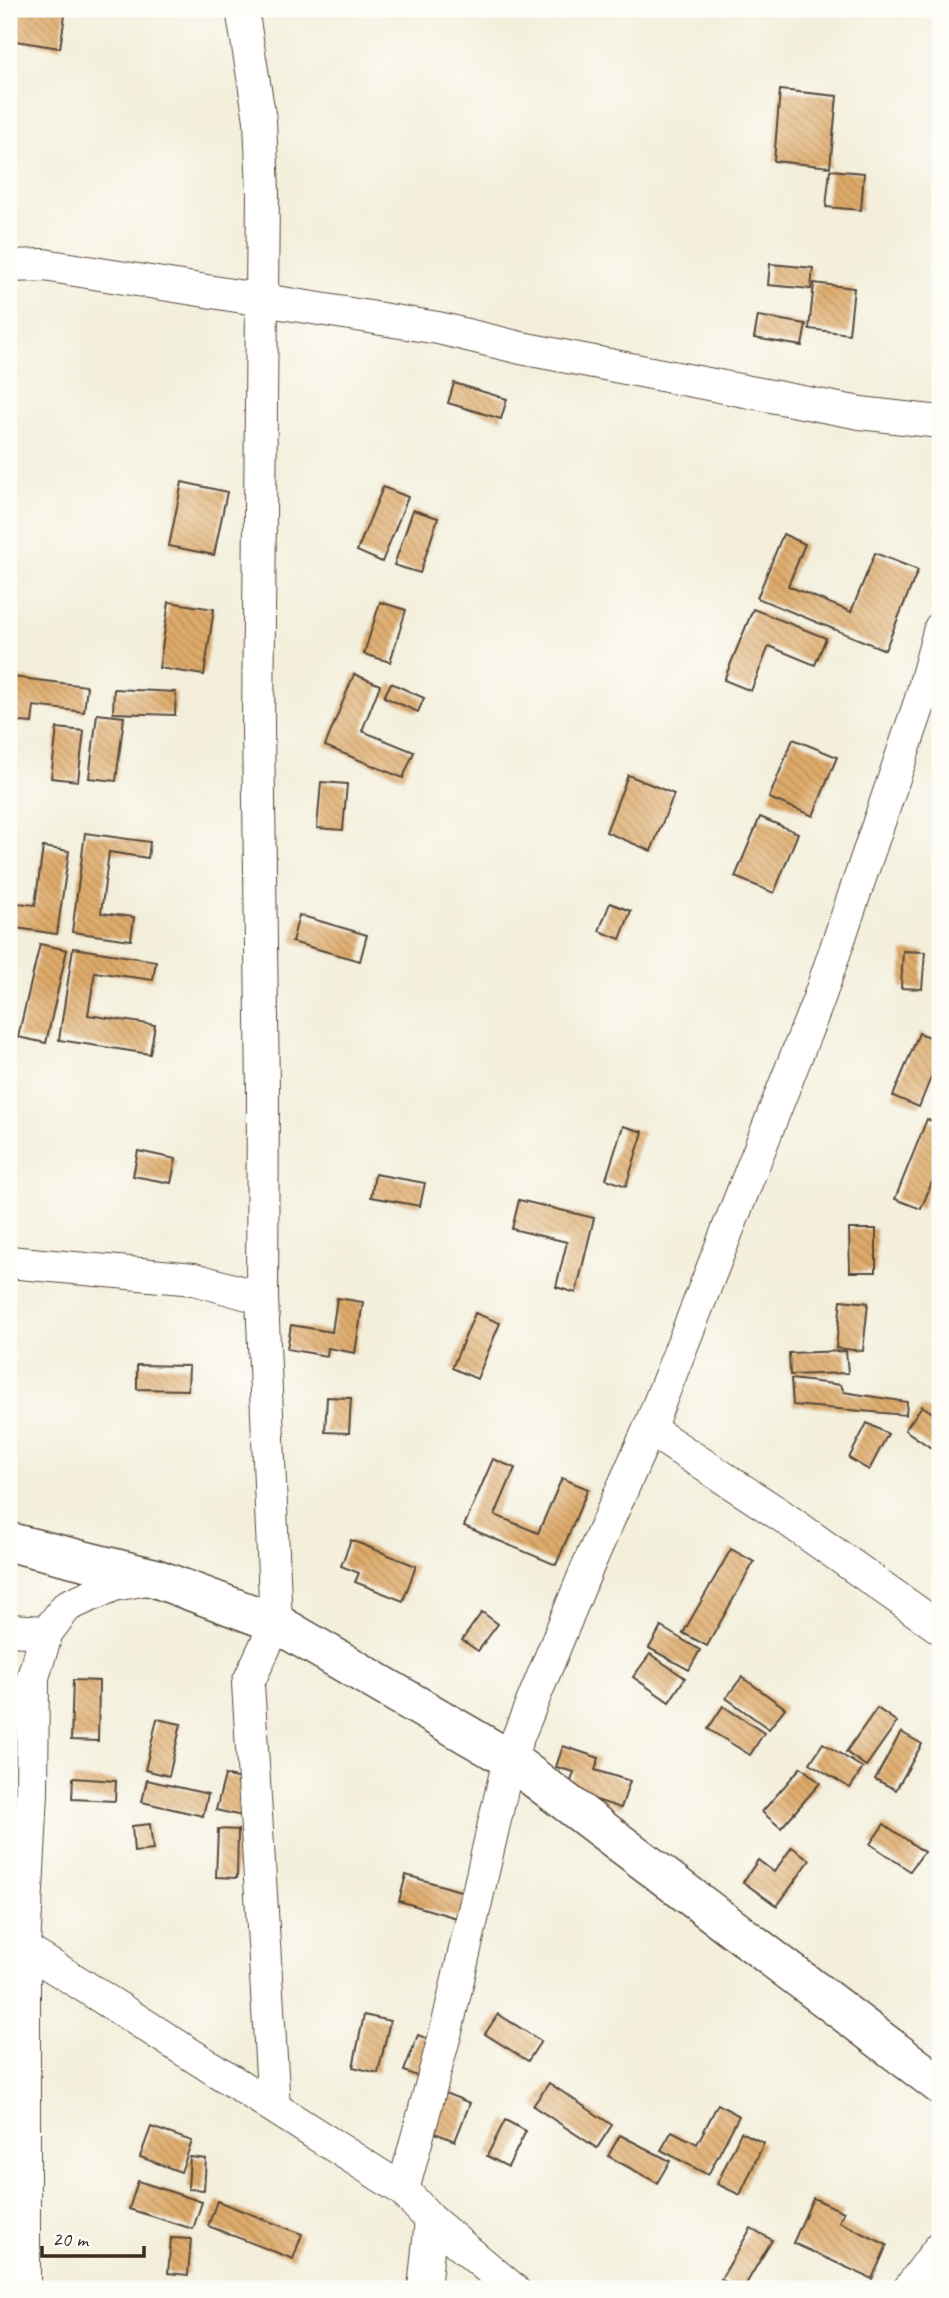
<svg xmlns="http://www.w3.org/2000/svg" width="949" height="2298" viewBox="0 0 949 2298" font-family="Caveat,sans-serif">
	<style>
		.building { fill: url(#building-back-hatch) }
		.lines { fill: none; stroke-linecap: round; stroke-linejoin: round }
		.minor-casing { stroke: #57483a; stroke-width: 34 }
		.tertiary-casing { stroke: #57483a; stroke-width: 41 }
		.minor { stroke: #fff; stroke-width: 32 }
		.tertiary { stroke: #fff; stroke-width: 38 }
	</style>
	<defs>
		<pattern id="building-back-hatch" width="6" height="6" patternUnits="userSpaceOnUse" patternTransform="scale(1.75)"><rect width="6" height="6" fill="#dfab6b"/><path d="M-1 5l2 2M0 0l6 6M5-1l2 2" fill="none" stroke="#b68b57"/></pattern>
	</defs>
	<rect width="100%" height="100%" fill="#fdfcf7"/>
	<filter id="ink" filterUnits="userSpaceOnUse"><feTurbulence type="fractalNoise" baseFrequency=".0143" numOctaves="2"/><feDisplacementMap in="SourceGraphic" scale="14" xChannelSelector="R" yChannelSelector="G"/><feConvolveMatrix kernelMatrix="1 2 1 2 8 2 1 2 1" color-interpolation-filters="sRGB"/></filter>
	<filter id="wash" filterUnits="userSpaceOnUse"><feTurbulence type="fractalNoise" baseFrequency=".00686" numOctaves="4" result="noise"/><feDisplacementMap in="SourceGraphic" scale="28" xChannelSelector="R" yChannelSelector="G"/><feGaussianBlur stdDeviation="1.57" result="paint"/><feColorMatrix in="noise" values="0 0 0 0 0 0 0 0 0 0 0 0 0 0 0 0 0 1.4 0 .05"/><feComposite in="paint" operator="in"/></filter>
	<g filter="url(#wash)">
		<rect width="100%" height="100%" fill="#f3efdb"/>
		<g id="blocks">
			<g class="building">
				<path d="M9,9H66L60,48L9,40Z"/>
				<path d="M780,90L837,96L830,167L774,161Z"/>
				<path d="M830,170L864,173L861,210L826,207Z"/>
				<path d="M770,264L813,268L811,289L768,285Z"/>
				<path d="M814,283L854,288L849,334L809,329Z"/>
				<path d="M758,316L806,324L802,346L754,338Z"/>
				<path d="M454,383L507,399L501,419L448,403Z"/>
				<path d="M182,482L227,492L214,555L169,546Z"/>
				<path d="M383,487L408,497L382,562L357,551Z"/>
				<path d="M413,510L438,518L420,573L394,565Z"/>
				<path d="M783,534L805,544L788,586L851,612L875,553L918,570L885,650L757,598Z"/>
				<path d="M169,602L214,609L204,675L159,668Z"/>
				<path d="M380,602L406,610L390,662L364,654Z"/>
				<path d="M753,609L826,638L815,665L769,646L751,691L724,680Z"/>
				<path d="M354,674L380,685L362,731L414,752L403,778L325,746Z"/>
				<path d="M12,677L87,686L84,712L34,706L32,723L9,721Z"/>
				<path d="M391,683L424,698L418,712L384,697Z"/>
				<path d="M114,689L176,692L175,715L113,713Z"/>
				<path d="M97,714L124,717L116,781L89,778Z"/>
				<path d="M57,728L84,731L78,781L51,778Z"/>
				<path d="M793,739L837,757L813,816L769,798Z"/>
				<path d="M628,775L674,794L651,851L606,832Z"/>
				<path d="M321,782L347,784L343,830L317,828Z"/>
				<path d="M760,817L798,833L774,893L735,877Z"/>
				<path d="M85,833L150,842L148,858L109,852L101,913L134,917L131,940L72,932Z"/>
				<path d="M43,847L69,851L57,934L9,927V902L35,905Z"/>
				<path d="M610,903L631,911L620,939L599,931Z"/>
				<path d="M299,915L367,935L360,961L292,942Z"/>
				<path d="M40,944L67,950L46,1043L18,1037Z"/>
				<path d="M73,948L156,961L153,980L95,972L88,1015L155,1025L150,1054L59,1040Z"/>
				<path d="M903,951L925,952L922,989L901,988Z"/>
				<path d="M919,1033L940,1041V1055L919,1107L893,1096Z"/>
				<path d="M927,1119L940,1125V1163L921,1209L895,1199Z"/>
				<path d="M623,1126L643,1132L626,1186L606,1179Z"/>
				<path d="M138,1151L176,1159L171,1183L133,1176Z"/>
				<path d="M375,1174L425,1183L420,1206L371,1197Z"/>
				<path d="M519,1200L594,1218L576,1293L556,1287L567,1242L512,1229Z"/>
				<path d="M849,1229H876V1272H850Z"/>
				<path d="M337,1298L363,1302L355,1353L328,1348L327,1356L287,1349L291,1325L332,1332Z"/>
				<path d="M841,1300L868,1303L863,1351L836,1348Z"/>
				<path d="M475,1313L500,1323L477,1379L452,1368Z"/>
				<path d="M846,1351L848,1373L790,1375L789,1353Z"/>
				<path d="M137,1365L189,1366L188,1390L137,1389Z"/>
				<path d="M791,1379L841,1385L844,1392L907,1402L906,1415L793,1405Z"/>
				<path d="M327,1397L351,1398L349,1433L325,1432Z"/>
				<path d="M922,1406L940,1418V1454L905,1430Z"/>
				<path d="M867,1423L888,1434L869,1470L849,1458Z"/>
				<path d="M493,1459L515,1468L495,1515L538,1533L562,1478L588,1489L556,1565L464,1526Z"/>
				<path d="M351,1540L416,1566L403,1601L355,1582L359,1573L341,1566Z"/>
				<path d="M731,1549L754,1562L707,1646L683,1633Z"/>
				<path d="M482,1612L498,1624L478,1651L462,1640Z"/>
				<path d="M661,1627L700,1650L689,1670L649,1648Z"/>
				<path d="M650,1654L685,1678L669,1702L633,1677Z"/>
				<path d="M742,1677L785,1708L769,1729L726,1698Z"/>
				<path d="M73,1680L99,1681L98,1741L71,1740Z"/>
				<path d="M723,1706L764,1733L750,1755L708,1729Z"/>
				<path d="M877,1708L897,1722L866,1766L846,1752Z"/>
				<path d="M157,1719L181,1724L169,1776L145,1770Z"/>
				<path d="M901,1732L922,1744L896,1790L875,1779Z"/>
				<path d="M823,1743L863,1768L850,1788L810,1763Z"/>
				<path d="M563,1746L599,1758L595,1770L630,1781L621,1808L568,1791L574,1772L556,1767Z"/>
				<path d="M801,1767L820,1783L781,1828L762,1812Z"/>
				<path d="M225,1775L251,1782L242,1816L216,1810Z"/>
				<path d="M73,1778L116,1781L115,1801L72,1799Z"/>
				<path d="M147,1780L208,1794L203,1816L142,1802Z"/>
				<path d="M150,1824L153,1850L134,1852L132,1826Z"/>
				<path d="M884,1824L924,1852L910,1871L870,1844Z"/>
				<path d="M218,1829L238,1830L237,1878L216,1877Z"/>
				<path d="M792,1847L810,1860L777,1906L743,1882L758,1860L774,1872Z"/>
				<path d="M406,1875L467,1893L460,1919L399,1901Z"/>
				<path d="M498,2014L541,2041L528,2061L485,2034Z"/>
				<path d="M364,2015L390,2021L378,2073L353,2067Z"/>
				<path d="M418,2035L433,2041L419,2077L404,2071Z"/>
				<path d="M549,2083L612,2125L597,2148L533,2106Z"/>
				<path d="M445,2093L470,2103L455,2141L430,2131Z"/>
				<path d="M718,2104L739,2116L708,2175L661,2150L672,2131L697,2144Z"/>
				<path d="M505,2120L526,2131L508,2167L487,2156Z"/>
				<path d="M151,2127L192,2141L181,2172L140,2157Z"/>
				<path d="M741,2132L764,2143L740,2195L717,2184Z"/>
				<path d="M620,2135L670,2161L657,2183L608,2156Z"/>
				<path d="M190,2157L206,2159L204,2190L188,2189Z"/>
				<path d="M138,2181L202,2202L193,2229L129,2209Z"/>
				<path d="M813,2198L844,2212L839,2222L887,2245L872,2279L793,2243Z"/>
				<path d="M217,2201L302,2234L293,2259L208,2226Z"/>
				<path d="M751,2228L772,2240L743,2289H737L721,2279Z"/>
				<path d="M171,2238L191,2239L188,2275L168,2273Z"/>
			</g>
		</g>
	</g>
	<g filter="url(#ink)">
		<use href="#blocks" fill-opacity="0" stroke="#57483a" stroke-width="2"/>
		<g class="lines">
			<g class="minor-casing">
				<g id="minor">
					<path d="M242,9L260,120L263,192L258,726L263,1090L262,1298L276,1623L248,1683L274,2107"/>
					<path d="M9,266L44,265L438,328L521,348L776,397L860,413L940,422"/>
					<path d="M9,1262L194,1279L262,1298"/>
					<path d="M649,1429L782,1516L940,1628"/>
					<path d="M9,1630L47,1632"/>
					<path d="M9,1948L24,1949L73,1979L403,2190L431,2220L513,2289"/>
					<path d="M403,2190L447,2027L509,1759L588,1566L649,1429L818,1001L921,699L940,628"/>
					<path d="M24,2289V1949L32,1793L33,1677L47,1632L67,1606L114,1585L152,1578"/>
					<path d="M424,2289L431,2220"/>
					<path d="M909,2289L940,2247"/>
				</g>
			</g>
			<g class="tertiary-casing">
				<path id="tertiary" d="M9,1542L155,1578L276,1623L509,1759L940,2085"/>
			</g>
			<use href="#minor" class="minor"/>
			<use href="#tertiary" class="tertiary"/>
		</g>
	</g>
	<rect width="949" height="2298" fill="none" stroke="#fdfcf7" stroke-width="35"/>
	<path d="M42 2246v10h102v-10" fill="none" stroke="#3b2a1e" stroke-width="3.5"/>
	<text x="52" y="2246" font-size="21" fill="#3b2a1e" stroke="#fdfcf7" stroke-width="5" paint-order="stroke">20 m</text>
</svg>
